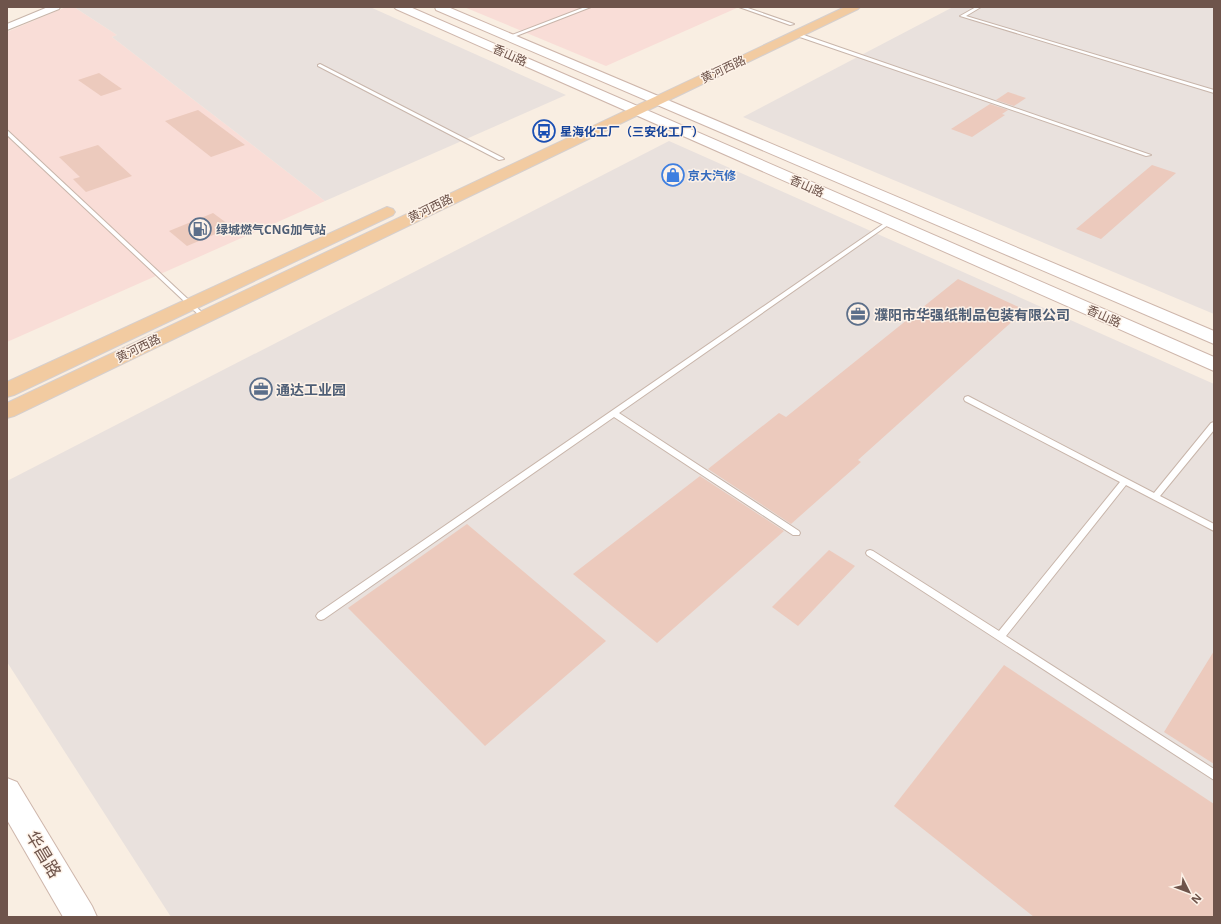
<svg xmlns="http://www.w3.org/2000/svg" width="1221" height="924" viewBox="0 0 1221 924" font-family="'Noto Sans','Noto Sans SC',sans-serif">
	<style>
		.commercial { fill: #f9ddd7 }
		.industrial { fill: #e9e1dd }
		.building { fill: #eccabd }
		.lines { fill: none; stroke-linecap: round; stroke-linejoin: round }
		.lane-casing { stroke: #c8b5aa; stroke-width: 2 }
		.street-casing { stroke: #c8b5aa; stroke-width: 2 }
		.secondary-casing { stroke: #ceb6ab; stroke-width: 2 }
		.primary-casing { stroke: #d6cfcd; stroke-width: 2 }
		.lane { fill: #fff; fill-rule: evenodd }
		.street { fill: #fff; fill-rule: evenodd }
		.secondary { fill: #fff; fill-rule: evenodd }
		.primary { fill: #f2cba1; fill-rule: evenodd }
		.labels { text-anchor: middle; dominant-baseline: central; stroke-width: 3; stroke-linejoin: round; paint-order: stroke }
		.far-street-label { font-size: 12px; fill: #6e544b; stroke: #fdf2e8 }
		.far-transit-label { font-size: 12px; font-weight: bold; fill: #164399; stroke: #fdf2e8; text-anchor: start }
		.far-shop-label { font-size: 12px; font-weight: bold; fill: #366cbe; stroke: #fdf2e8; text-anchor: start }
		.far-service-label { font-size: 12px; font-weight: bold; fill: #4e5e75; stroke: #fdf2e8; text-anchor: start }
		.service-label { font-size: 14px; font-weight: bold; fill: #4e5e75; stroke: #fdf2e8; text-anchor: start }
		.near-street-label { font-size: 17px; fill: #6e544b; stroke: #fdf2e8 }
	</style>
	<rect width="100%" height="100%" fill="#f9eee2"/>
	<g class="commercial">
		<path d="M66,7H74L117,35L112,37L325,201L7,342V32Z"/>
		<path d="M464,7H739L606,66Z"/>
	</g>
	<g class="industrial">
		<path d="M74,7H370L566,95L325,201L112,37L117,35Z"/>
		<path d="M953,7H1214V314L743,117Z"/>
		<path d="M669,141L1214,384V917H171L7,662V481Z"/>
	</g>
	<g class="building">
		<path d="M99,73L122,89L101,96L78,80Z"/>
		<path d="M1008,92L1026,98L1014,106L996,100Z"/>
		<path d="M990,104L1008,110L1002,114L1005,115L972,137L951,129Z"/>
		<path d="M198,110L245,145L211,157L165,121Z"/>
		<path d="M98,145L132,176L86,192L73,179L80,177L59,157Z"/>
		<path d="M1152,165L1176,173L1101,239L1076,229Z"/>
		<path d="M213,213L232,227L187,246L169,231Z"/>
		<path d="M958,279L1025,310L858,460L861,462L791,524L708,469L779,413L786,417Z"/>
		<path d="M700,476L784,531L657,643L573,574Z"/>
		<path d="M467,524L606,641L485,746L348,608Z"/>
		<path d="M829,550L855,566L798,626L772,607Z"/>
		<path d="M1214,651V764L1164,732Z"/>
		<path d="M1004,665L1214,804V917H1034L894,806Z"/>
	</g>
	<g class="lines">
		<g class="lane-casing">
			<g id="lane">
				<path d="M585,7H591L511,38L507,37Z"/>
				<path d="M739,7H745L794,24L790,25Z"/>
				<path d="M976,7H981L966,16L1214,90V93L960,16Z"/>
				<path d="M794,33H798L1151,155L1146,156L794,35Z"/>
				<path d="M320,64L503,158L504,159L499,160L318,66V65Z"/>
				<path d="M7,130L206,316V318H202L7,135Z"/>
				<path d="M889,220L891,221V223L619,413L799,531L800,533L799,535H793L614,417L324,619L321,620L318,619L316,616L318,613Z"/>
				<path d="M968,396L1154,493L1211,423L1214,422V430L1160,496L1214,524V531L1126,485L1006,636L1214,769V780L867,555L866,553L867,551L870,550L873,551L999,631L1120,482L965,401L964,399L965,397Z"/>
			</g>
		</g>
		<g class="street-casing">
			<path id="street" d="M48,7H60L59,9L7,30V24Z"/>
		</g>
		<g class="secondary-casing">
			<g id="secondary">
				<path d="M394,7H410L1214,357V371L396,9Z"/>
				<path d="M435,7H448L1214,331V344L436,10Z"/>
				<path d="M7,778L17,782L92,906L97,917H63L7,820Z"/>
			</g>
		</g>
		<g class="primary-casing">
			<g id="primary">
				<path d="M845,7H860L858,9L14,416L7,418V403Z"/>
				<path d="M387,207L393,209L395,212L393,215L14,395L7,397V382Z"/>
			</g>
		</g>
		<use href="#lane" class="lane"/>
		<use href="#street" class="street"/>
		<use href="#secondary" class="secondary"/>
		<use href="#primary" class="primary"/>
	</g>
	<defs>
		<g id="bus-ring" transform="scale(1.15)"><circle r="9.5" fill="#fdf2e8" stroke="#1a4fb4" stroke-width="1.5"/><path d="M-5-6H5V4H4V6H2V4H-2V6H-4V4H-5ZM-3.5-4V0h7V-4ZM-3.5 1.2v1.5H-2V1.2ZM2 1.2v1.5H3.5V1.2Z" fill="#1a4fb4"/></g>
		<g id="shop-ring" transform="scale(1.15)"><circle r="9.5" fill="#fdf2e8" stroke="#3f7fe0" stroke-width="1.5"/><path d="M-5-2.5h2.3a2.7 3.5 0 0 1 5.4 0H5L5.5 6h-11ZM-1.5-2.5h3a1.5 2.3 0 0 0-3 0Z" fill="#3f7fe0"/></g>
		<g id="fuel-ring" transform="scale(1.15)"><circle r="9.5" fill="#fdf2e8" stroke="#5c6f8a" stroke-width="1.5"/><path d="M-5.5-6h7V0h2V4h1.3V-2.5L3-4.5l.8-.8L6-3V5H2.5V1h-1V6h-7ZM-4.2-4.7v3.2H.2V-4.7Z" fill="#5c6f8a"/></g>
		<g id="office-ring" transform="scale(1.15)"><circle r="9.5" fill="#fdf2e8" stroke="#5c6f8a" stroke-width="1.5"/><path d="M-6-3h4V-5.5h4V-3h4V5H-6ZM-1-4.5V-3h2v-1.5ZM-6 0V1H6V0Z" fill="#5c6f8a"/></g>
	</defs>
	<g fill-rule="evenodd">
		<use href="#bus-ring" x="544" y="131"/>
		<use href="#shop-ring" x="673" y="175"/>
		<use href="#fuel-ring" x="200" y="229"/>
		<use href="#office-ring" x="858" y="314"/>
		<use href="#office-ring" x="261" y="389"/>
	</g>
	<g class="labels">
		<g class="far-street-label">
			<text transform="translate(510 55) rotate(24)">香山路</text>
			<text transform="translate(723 69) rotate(-25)">黄河西路</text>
			<text transform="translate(807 186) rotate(24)">香山路</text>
			<text transform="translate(430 208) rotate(-26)">黄河西路</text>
			<text transform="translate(1104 316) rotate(24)">香山路</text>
			<text transform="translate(138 348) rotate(-26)">黄河西路</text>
		</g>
		<g class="far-transit-label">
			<text x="560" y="131">星海化工厂（三安化工厂）</text>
		</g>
		<g class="far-shop-label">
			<text x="688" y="175">京大汽修</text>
		</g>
		<g class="far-service-label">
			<text x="216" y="229">绿城燃气CNG加气站</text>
		</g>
		<g class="service-label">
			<text x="874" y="314">濮阳市华强纸制品包装有限公司</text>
			<text x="276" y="389">通达工业园</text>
		</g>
		<g class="near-street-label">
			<text transform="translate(44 854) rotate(59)">华昌路</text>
		</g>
	</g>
	<rect width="1221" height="924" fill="none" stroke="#6e544b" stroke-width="16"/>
	<g transform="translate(1189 892) rotate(132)" stroke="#fdf2e8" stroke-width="3" paint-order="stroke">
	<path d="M0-3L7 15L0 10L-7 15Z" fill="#6e544b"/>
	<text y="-6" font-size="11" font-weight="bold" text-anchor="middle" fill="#6e544b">N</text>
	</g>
</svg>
